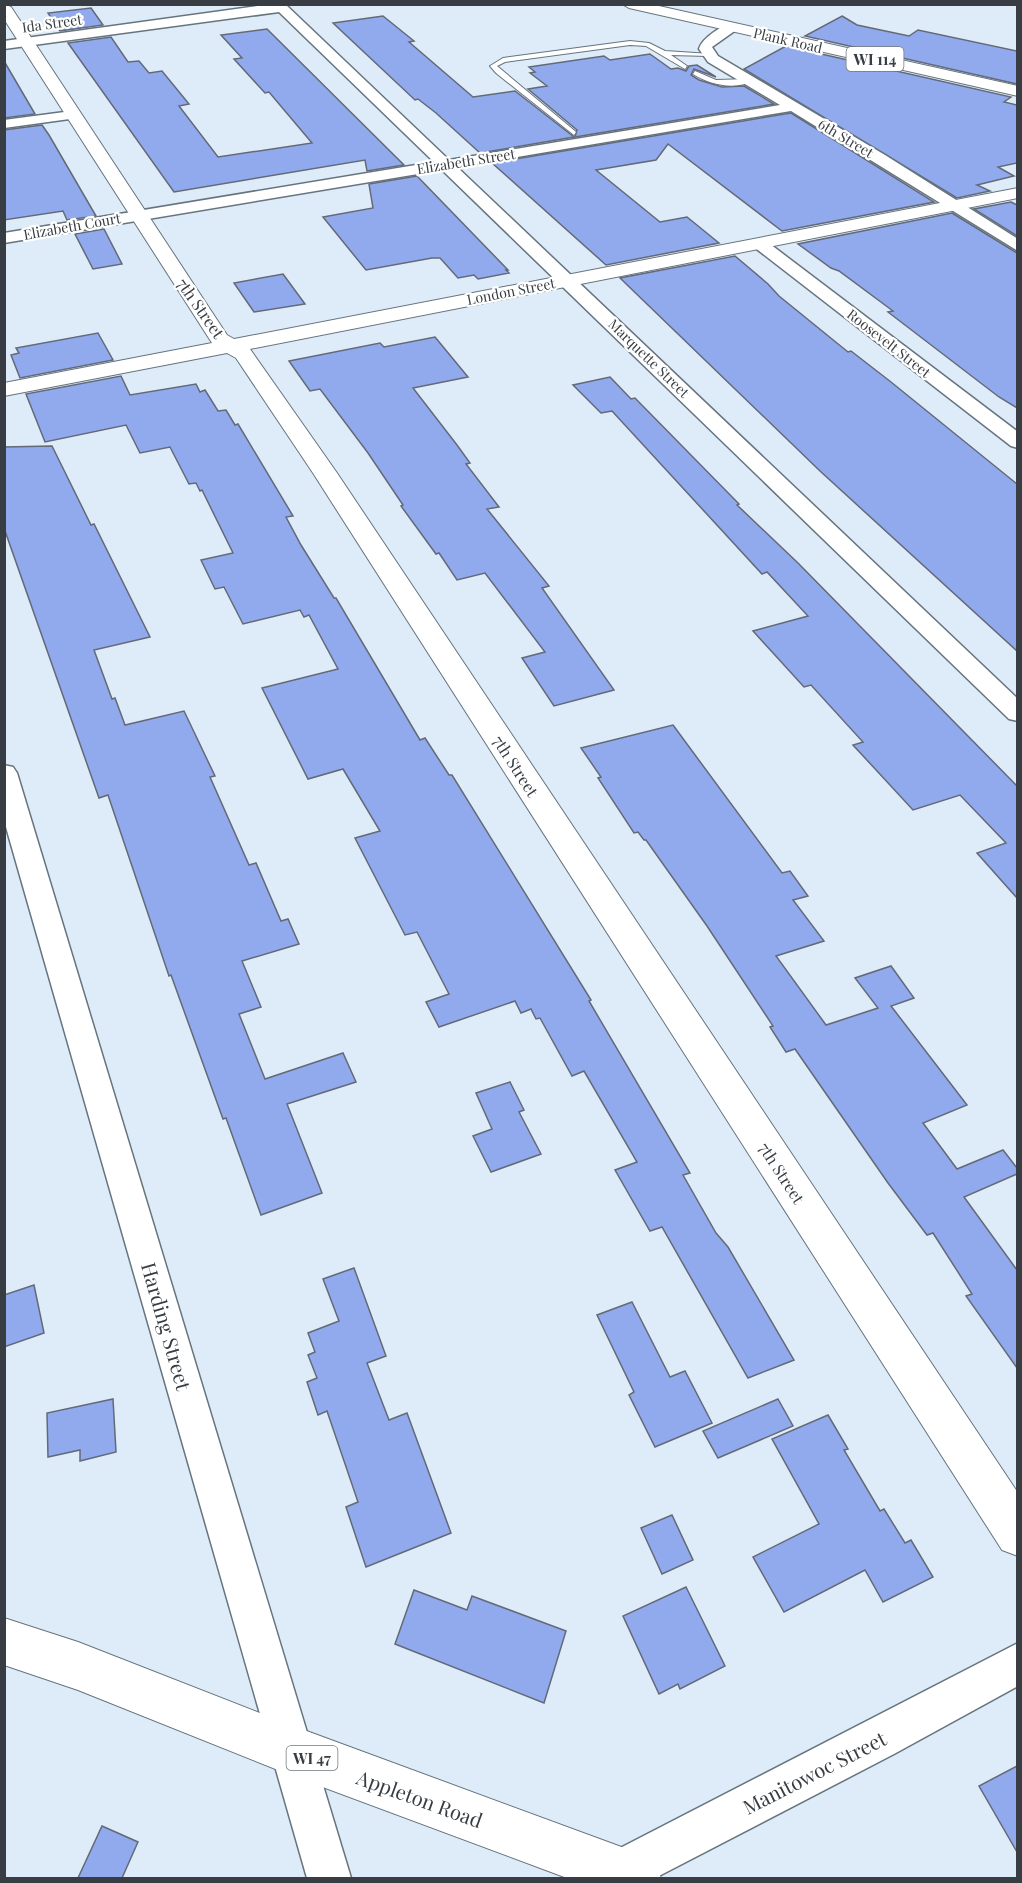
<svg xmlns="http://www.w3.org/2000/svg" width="1022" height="1883" viewBox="0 0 1022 1883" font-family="'Playfair Display',serif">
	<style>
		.building { fill: #91aaee; stroke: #636977; stroke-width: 1.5 }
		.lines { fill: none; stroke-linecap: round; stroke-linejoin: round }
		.lane-casing { stroke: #66747e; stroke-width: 2 }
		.street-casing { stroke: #66747e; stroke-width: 3 }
		.secondary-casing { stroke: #66747e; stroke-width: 2 }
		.primary-casing { stroke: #66747e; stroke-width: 2 }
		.lane { fill: #fff; fill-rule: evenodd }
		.street { fill: #fff; fill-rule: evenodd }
		.secondary { fill: #fff; fill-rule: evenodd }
		.primary { fill: #fff; fill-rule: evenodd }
		.labels { text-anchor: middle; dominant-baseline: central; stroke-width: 4.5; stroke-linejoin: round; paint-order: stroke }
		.far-street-label { font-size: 14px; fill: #373d42; stroke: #fff }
		.shield { fill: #fff; stroke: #73777b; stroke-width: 1.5 }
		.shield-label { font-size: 15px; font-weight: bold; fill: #373d42 }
		.street-label { font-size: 16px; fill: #373d42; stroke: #fff }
		.near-street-label { font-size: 20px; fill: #373d42; stroke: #fff }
	</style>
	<rect width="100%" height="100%" fill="#ddecf8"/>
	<g class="building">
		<path d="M91,8L103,25L60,31L48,13Z"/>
		<path d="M383,16L414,41L409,42L473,97L515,91L574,137L480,153L436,113L418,99L415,100L333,23Z"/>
		<path d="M842,16L857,25L909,36L918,30L1017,51V84L805,36Z"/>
		<path d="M267,29L404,165L367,171L365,160L174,192L68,43L111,37L128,62L139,61L149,73L162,71L189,104L179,106L218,157L312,143L269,92L265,93L234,59L242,58L221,35Z"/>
		<path d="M786,46L1011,97L1004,102L1017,105V163L998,167L1014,176L977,185L990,191L957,198L744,69Z"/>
		<path d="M650,54L671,69L678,68L686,71L689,66L697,65L716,77L694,69L691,75L699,80L722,87L744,86L774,104L575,137L577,130L528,89L547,86L530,73L535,72L529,67L604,56L610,60Z"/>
		<path d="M4,61L35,114L4,118Z"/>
		<path d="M791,113L934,202L782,231L668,144L656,160L596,170L660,222L687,217L719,243L606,265L492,163Z"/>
		<path d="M42,125L49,135L96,216L67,220L63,211L4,220V130Z"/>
		<path d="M417,176L508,270H506L509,273L478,279L474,275L458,278L440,258H432L366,270L323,217L373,208L369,184Z"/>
		<path d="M1011,202L1017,205V236L974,209Z"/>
		<path d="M952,213L1017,253V408L999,397L888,312L893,311L839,271L831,268L798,244Z"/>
		<path d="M104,229L122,264L93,269L75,234Z"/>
		<path d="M735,256L768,284L779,296L848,352L851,351L891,382L1017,484V651L820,471L620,278Z"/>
		<path d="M283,274L305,304L254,312L234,283Z"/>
		<path d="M98,333L113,360L20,378L11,355L19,353L16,348Z"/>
		<path d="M435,337L468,377L413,388L457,445L470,463L466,464L499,507L487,509L549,586L542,588L614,690L554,706L522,658L545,652L485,573L457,580L439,553L436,554L401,506L403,505L368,453L320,389L310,391L289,361L380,343L384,347Z"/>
		<path d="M121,376L130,395L196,384L200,392L205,390L218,411L226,410L235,425L238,424L293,516L286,517L301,545L334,598H336L420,740L425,738L449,775H452L591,1000L589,1001L690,1173L683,1175L716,1233L728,1247L794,1360L748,1378L662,1227L650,1231L615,1170L637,1162L584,1071L572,1076L540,1018L536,1019L531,1009L521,1013L515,1001L439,1027L426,1002L449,994L417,932L405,935L355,838L380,831L343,769L308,779L262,688L338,669L309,615L304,617L300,610L243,624L224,587L215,589L201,560L233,553L202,490L200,491L196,483L189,484L170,447L140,453L126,425L45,442L26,394Z"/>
		<path d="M610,377L631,399L635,398L739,504L737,505L798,563L1017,786V898L977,853L1006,843L960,795L913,810L853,745L863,742L811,685L804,687L753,631L808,616L767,572L762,574L612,411L601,413L573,385Z"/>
		<path d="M52,446L91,525L94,524L150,637L94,650L112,699L115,698L125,725L184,711L215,776L210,777L249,865L256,863L281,921L288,919L299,944L242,961L261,1007L239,1014L265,1079L343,1053L356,1082L287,1104L322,1193L261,1215L226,1118L223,1119L171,975L169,976L108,795L99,798L4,528V447Z"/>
		<path d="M673,725L782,873L790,871L808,896L793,900L824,941L776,956L826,1025L878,1008L855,978L891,966L914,998L891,1006L967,1105L923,1123L957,1169L1003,1150L1017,1168V1174L964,1197L1017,1270V1368L966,1296L972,1294L933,1233L927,1235L888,1183L795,1049L786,1052L770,1027L773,1026L707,926L646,840H644L638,832L634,833L598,778L601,777L581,748Z"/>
		<path d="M510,1082L524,1110L519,1112L541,1154L491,1172L473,1136L492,1129L476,1093Z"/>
		<path d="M354,1268L386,1356L367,1363L389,1420L407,1413L451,1533L366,1567L346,1507L358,1502L327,1411L318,1415L307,1382L317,1378L308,1355L315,1352L308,1333L339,1321L323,1279Z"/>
		<path d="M34,1285L44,1333L4,1347V1295Z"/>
		<path d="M632,1302L670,1377L685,1371L712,1423L655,1447L629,1395L634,1392L597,1315Z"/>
		<path d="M113,1399L116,1452L80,1461V1450L48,1457L47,1413Z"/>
		<path d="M778,1399L793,1426L718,1458L703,1431Z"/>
		<path d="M828,1415L848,1449L844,1450L880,1511L884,1509L905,1543L911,1540L933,1577L883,1602L865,1570L784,1612L753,1557L819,1524L772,1439Z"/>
		<path d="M672,1515L693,1560L662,1574L641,1528Z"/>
		<path d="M686,1587L725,1666L680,1689L678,1684L659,1694L623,1616Z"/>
		<path d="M414,1590L467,1610L472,1596L566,1631L544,1703L395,1644Z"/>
		<path d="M1017,1766V1852L979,1786Z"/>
		<path d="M102,1826L138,1842L122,1878H78Z"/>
	</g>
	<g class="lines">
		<g class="lane-casing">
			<g id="lane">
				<path d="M630,41L649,43L665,51L711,54L708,56L671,55L687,66L685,69L646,46L630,45L505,62L497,66L576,132L574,135L496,73L490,66L503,58Z"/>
				<path d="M695,71L716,80L750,79L753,81C735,90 710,85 693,74Z"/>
			</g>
		</g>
		<g class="street-casing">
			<g id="street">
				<path d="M272,4H285L449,160L780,105L708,62L699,49C702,38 725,22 736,24L738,27L736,30L712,47L718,56L885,155L1018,239V251L791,111L457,167L1018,699V721L1009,719L442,170L4,243V233L434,162L279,12L4,49V41Z"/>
				<path d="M72,111L79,115L77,118L4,128V120Z"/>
				<path d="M760,239L766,241L1018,432V448L1011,446L754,247L752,244L754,241Z"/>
				<path d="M4,765L13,767L17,773L351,1878H307L4,820Z"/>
				<path d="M1018,1643V1686L894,1754L655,1878H587L593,1862Z"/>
			</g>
		</g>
		<g class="secondary-casing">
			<path id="secondary" d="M4,4L11,7L227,335L234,339L1018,188V198L250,349L337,473L1018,1493V1556L1002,1550L313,473L236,358L227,353L4,396V383L212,343L4,19Z"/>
		</g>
		<g class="primary-casing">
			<g id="primary">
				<path d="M622,4H650L1018,86V96L629,8Z"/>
				<path d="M4,1618L78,1642L293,1726L635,1852L653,1860L661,1878H567L293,1776L78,1690L4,1665Z"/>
			</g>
		</g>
		<use href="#lane" class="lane"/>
		<use href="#street" class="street"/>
		<use href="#secondary" class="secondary"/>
		<use href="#primary" class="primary"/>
	</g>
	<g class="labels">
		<g class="far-street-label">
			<text transform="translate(52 23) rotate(-8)">Ida Street</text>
			<text transform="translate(788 40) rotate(13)">Plank Road</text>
			<text transform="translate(846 138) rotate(31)">6th Street</text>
			<text transform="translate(466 161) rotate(-9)">Elizabeth Street</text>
			<text transform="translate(72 226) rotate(-10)">Elizabeth Court</text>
			<text transform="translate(511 291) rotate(-11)">London Street</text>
			<text transform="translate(889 343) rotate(38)">Roosevelt Street</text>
			<text transform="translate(649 358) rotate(44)">Marquette Street</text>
		</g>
		<g class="shield">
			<rect x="846.5" y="47" width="57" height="24" rx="4.5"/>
			<rect x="286.5" y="1746" width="51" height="24" rx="4.5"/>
		</g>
		<g class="shield-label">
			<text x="875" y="59">WI 114</text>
			<text x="312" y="1758">WI 47</text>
		</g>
		<g class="street-label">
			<text transform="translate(201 308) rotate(55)">7th Street</text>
			<text transform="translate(516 766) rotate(57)">7th Street</text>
			<text transform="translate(782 1173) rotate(57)">7th Street</text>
		</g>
		<g class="near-street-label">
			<text transform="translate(167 1326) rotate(74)">Harding Street</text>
			<text transform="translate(814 1772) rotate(-27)">Manitowoc Street</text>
			<text transform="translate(420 1798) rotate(20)">Appleton Road</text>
		</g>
	</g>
	<rect width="1022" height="1883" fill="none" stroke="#373d42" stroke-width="12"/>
</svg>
